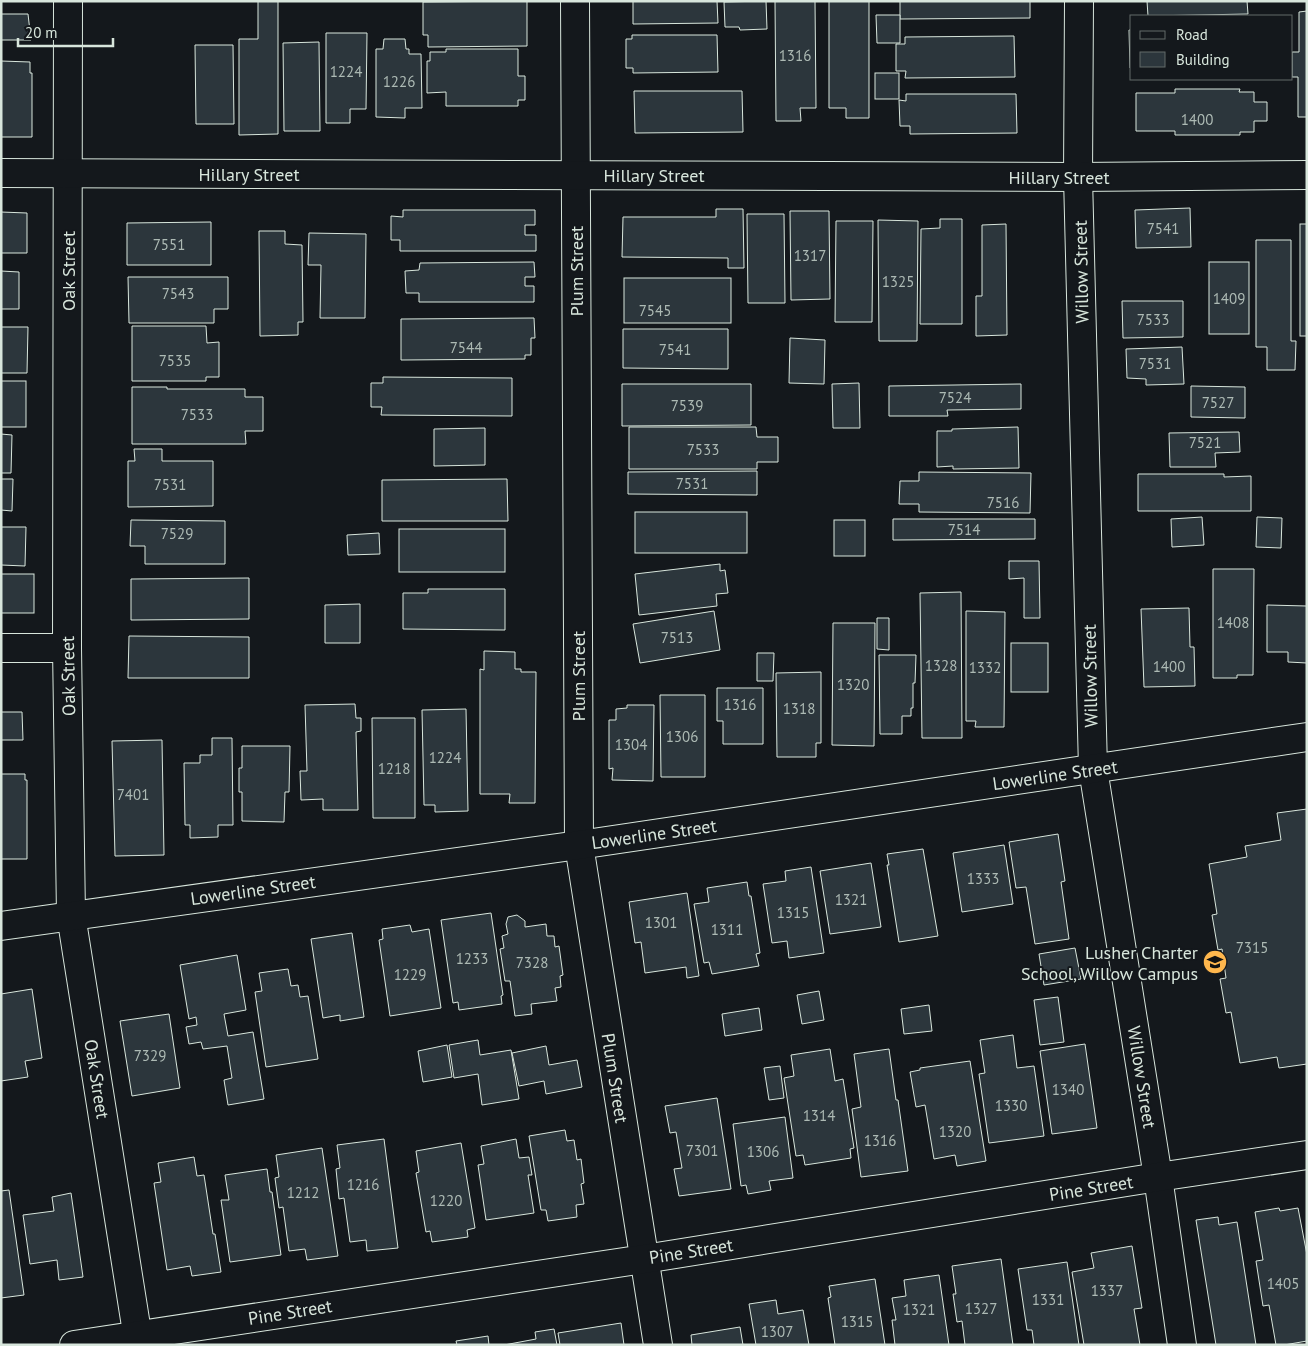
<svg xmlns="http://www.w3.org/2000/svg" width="1308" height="1346" viewBox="0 0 1308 1346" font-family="'PT Sans',sans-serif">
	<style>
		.building { fill: #2c363c; stroke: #d8e6dc }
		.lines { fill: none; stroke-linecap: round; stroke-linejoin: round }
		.street-casing { stroke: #d8e6dc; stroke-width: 30 }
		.street { stroke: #14181c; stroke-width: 28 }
		.labels { text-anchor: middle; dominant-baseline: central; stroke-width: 4; stroke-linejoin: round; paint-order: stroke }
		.number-label { font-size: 15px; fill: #adbab4 }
		.street-label { font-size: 18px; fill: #d8e6dc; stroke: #14181c }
		.poi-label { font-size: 18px; fill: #d8e6dc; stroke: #14181c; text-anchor: end }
	</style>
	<rect width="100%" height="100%" fill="#14181c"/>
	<g class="building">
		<path d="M258,1H278V134L239,135V39H258Z"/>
		<path d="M527,1V46L428,47V35H423V2Z"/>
		<path d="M633,1H717L718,23L633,24Z"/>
		<path d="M766,1L767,29L740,30L739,27H725L724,2Z"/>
		<path d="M775,1H815L816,108H800L801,121H776Z"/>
		<path d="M829,1H869V118H846V108H829Z"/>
		<path d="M900,1H1030V18L900,19Z"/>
		<path d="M1147,1H1247L1248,14L1148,16Z"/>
		<path d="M1307,11V117H1298V77H1292V52H1299V12Z"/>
		<path d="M1,14H28L31,40H1Z"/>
		<path d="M876,15H900V43H877Z"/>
		<path d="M1129,30H1132V68H1130Z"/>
		<path d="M326,33H367L366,109H350V123H326Z"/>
		<path d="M632,35H717L718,72L633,73V68H626V39H632Z"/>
		<path d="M1014,36L1015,77L905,78L906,71H896V44H905V37Z"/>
		<path d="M384,39H405L406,49H409V54H421L422,108H405V118L376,117V49H383Z"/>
		<path d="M319,42L320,131H284L283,43Z"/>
		<path d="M195,45H233L234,124H196Z"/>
		<path d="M446,49H518V76H525V100H518V106H446V92L427,93V61H430V52H446Z"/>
		<path d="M1,61L30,62V73H32V137H1Z"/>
		<rect x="875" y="73" width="24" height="26"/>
		<path d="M1175,89H1240L1239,92H1254V102H1267V121H1254V132H1240V135H1175V131H1136V93H1175Z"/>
		<path d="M634,91H742L743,132L635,133Z"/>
		<path d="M906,94H1016L1017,133L910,134V126H900L899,100L906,101Z"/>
		<path d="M1190,208L1191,247L1136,248L1135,210Z"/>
		<path d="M716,209H743L744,268H728V258L622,257L623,217H716Z"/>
		<path d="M403,210H535V225H525V235H536V251H400V240H391V216L403,217Z"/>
		<path d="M790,211H829L830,299L791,300Z"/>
		<path d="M1,212L27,213V253H1Z"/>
		<path d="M747,214H784L785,303H748Z"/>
		<path d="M940,219H962V324H920L921,229L940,228Z"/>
		<path d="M878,220L918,221L917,341H879Z"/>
		<path d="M836,221H873L872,322H835Z"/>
		<path d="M211,222V265H127V223Z"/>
		<path d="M1006,224L1007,335L976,336V296H982V225Z"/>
		<rect x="1300" y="224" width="7" height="112"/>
		<path d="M259,231H285V244L302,245L303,322H298V335L260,336Z"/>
		<path d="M309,233L366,234L365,318H320L321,265H308Z"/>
		<path d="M1256,240H1291V341H1296L1295,370H1267V347H1256Z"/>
		<path d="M534,262L535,277H525V286H534V302H419V293H406L405,271L419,270L420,263Z"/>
		<rect x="1209" y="262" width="40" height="72"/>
		<path d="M1,271L19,272V309H1Z"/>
		<path d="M128,277H228V309H214V323H129Z"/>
		<rect x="624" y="278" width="107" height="45"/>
		<path d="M1122,301H1183V337L1123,338Z"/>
		<path d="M534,318L535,338H531V355H525V359L401,360V319Z"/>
		<path d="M132,326H206L207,343L219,342V377H206V381H132Z"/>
		<path d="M1,327H28L27,373H1Z"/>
		<path d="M623,329H728V369L623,368Z"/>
		<path d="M790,338L825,340L824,384L789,383Z"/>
		<path d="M1182,347L1184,384L1146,385V379L1127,378L1126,349Z"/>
		<path d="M383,377L512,378V416L381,415L382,407H371V383H383Z"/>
		<rect x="1" y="381" width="25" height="46"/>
		<path d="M859,383L860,428H833L832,384Z"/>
		<path d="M622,384H751V425L622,426Z"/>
		<path d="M1021,384V409L947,410L948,416H889V386Z"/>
		<path d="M1191,386L1245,387V418L1191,417Z"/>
		<path d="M132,387H167V389H245V397H263V431H245L246,444H132Z"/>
		<path d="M629,427H756L757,437H778V462H757V469H629Z"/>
		<path d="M1018,427L1019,468L953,469V466L937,467V431H952V429Z"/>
		<path d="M485,428V465L434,466V429Z"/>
		<path d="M1239,432L1240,452L1215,453L1216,467H1170L1169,433Z"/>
		<path d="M1,434L12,435L11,473H1Z"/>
		<path d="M134,449H162V461H213V506L128,507V461H135Z"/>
		<path d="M757,471V495L628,494V472Z"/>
		<path d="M919,472L1031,473L1030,513L919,512V504H899L900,481H919Z"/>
		<path d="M1138,474H1224V477L1251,476V511H1138Z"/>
		<path d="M1,479H13L12,511L1,510Z"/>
		<path d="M507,479L508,521H382V480Z"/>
		<rect x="635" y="512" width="112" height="41"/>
		<path d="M1202,517L1204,545L1172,547L1171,519Z"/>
		<path d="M1257,517L1282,518L1281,548L1256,547Z"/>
		<path d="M893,519H1035V539L893,540Z"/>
		<path d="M131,520L225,521V564H145V546H130Z"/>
		<rect x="834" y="520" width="31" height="36"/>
		<path d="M1,527H26L25,566L1,565Z"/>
		<rect x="399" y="529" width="106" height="43"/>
		<path d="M379,533L380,554L348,555L347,535Z"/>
		<path d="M1009,561H1039L1040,618H1024V578L1009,579Z"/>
		<path d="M720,564V571L725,570L728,593L716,594L717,606L639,615L635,574Z"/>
		<path d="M1213,569H1254L1253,675H1237V678H1213Z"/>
		<rect x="1" y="574" width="33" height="39"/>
		<path d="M249,578V619L131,620V579Z"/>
		<path d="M428,589H505V630L403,629V593H428Z"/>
		<path d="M961,592L962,738H922L920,593Z"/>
		<path d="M360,604V643H325V605Z"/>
		<path d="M1267,605L1307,606V663L1288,662V652H1267Z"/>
		<path d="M1189,608L1190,647H1194L1195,686L1144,687L1141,609Z"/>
		<path d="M714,611L720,650L640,663L633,624Z"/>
		<path d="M966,611L1005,612L1004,727H975L976,721H966Z"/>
		<path d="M877,618H889V650L877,649Z"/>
		<path d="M833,623H875L874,746L832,745Z"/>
		<path d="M129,636L249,637V678H128Z"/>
		<rect x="1011" y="643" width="37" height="49"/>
		<path d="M484,651L515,652V669H521V672H536L535,803H509L510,794H480V669L484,670Z"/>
		<path d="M757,653H774L773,681H757Z"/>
		<path d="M879,655H916L915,683H913V708H911V716H902V734H880Z"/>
		<path d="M821,672V743H816V757H777L776,673Z"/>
		<path d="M717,688H763V744H723V721H717Z"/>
		<path d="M660,695H705V777H661Z"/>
		<path d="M355,704L356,718H361V731L356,732L358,810H323V799L301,800L300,771H307L305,705Z"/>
		<path d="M627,705H654L653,781L612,780L613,768L609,769V720H616V709L627,708Z"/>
		<path d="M466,709L468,811L435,812V805H424L422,710Z"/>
		<path d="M1,712H22L23,740H1Z"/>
		<path d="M372,718H415V818H373Z"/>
		<path d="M212,738H232L233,825H218V837L190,838V825H185L184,763H200V755H212Z"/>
		<path d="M162,740L164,855L115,856L112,741Z"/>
		<path d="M242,746H290L289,792H285L284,822L242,821V792H239V768H242Z"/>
		<path d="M1,774H25V780H27V859H1Z"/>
		<path d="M1307,809V1064L1279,1068L1277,1057L1240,1063L1231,1012L1226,1013L1220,979L1226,978L1222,949L1218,950L1212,915L1217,914L1209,864L1247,857L1245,846L1281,840L1277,813Z"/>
		<path d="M1058,834L1065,881L1061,882L1069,939L1035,944L1026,887L1016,888L1009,842Z"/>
		<path d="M1004,845L1013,904L962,912L953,853Z"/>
		<path d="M923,849L938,936L899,942L887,865H889L887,854Z"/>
		<path d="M871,863L881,927L830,934L820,871Z"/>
		<path d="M811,867L824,953L789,958L787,941L772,943L763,884L786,881L785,871Z"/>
		<path d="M747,882L749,896H751L760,953L756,954L759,966L712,974L709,962L704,963L694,904L709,902L707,888Z"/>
		<path d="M687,893L699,976L687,978L686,967L645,973L641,942L635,943L629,902Z"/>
		<path d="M491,913L503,995L501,996L502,1004L459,1010L458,1002L453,1003L441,920Z"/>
		<path d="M517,915L525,921V927L546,924L547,936H554L555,947L559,946L563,975L560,976L561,987L555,988L557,1001L531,1004L532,1014L515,1016L510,981H505L500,949L504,948L502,936L508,934L506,924L508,917Z"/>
		<path d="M410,925L412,932L429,929L441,1008L390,1016L379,940L383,939L382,929Z"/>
		<path d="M352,933L364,1017L340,1021V1015L323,1018L311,939Z"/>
		<path d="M1075,948L1081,979L1044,985L1039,954Z"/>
		<path d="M237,955L246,1010L224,1014L228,1036L253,1032L264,1099L228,1105L224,1080L232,1078L227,1046L203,1049L201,1042L189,1044L186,1027L197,1025L196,1017L189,1019L180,965Z"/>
		<path d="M288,969L291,986L298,985L300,997L308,996L318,1059L266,1067L255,992L262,991L259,973Z"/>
		<path d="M32,989L42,1058L25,1061L28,1077L1,1081V994Z"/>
		<path d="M819,991L824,1020L802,1024L797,995Z"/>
		<path d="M1058,997L1064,1042L1040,1045L1034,1000Z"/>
		<path d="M929,1005L932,1031L904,1034L901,1009Z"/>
		<path d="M759,1008L762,1030L725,1036L722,1014Z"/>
		<path d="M169,1014L180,1088L132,1096L120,1021Z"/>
		<path d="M1013,1035L1017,1068L1034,1066L1044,1136L989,1143L979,1074L985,1073L980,1040Z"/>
		<path d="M478,1040L480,1055L511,1050L519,1099L482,1105L478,1074L454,1078L449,1045Z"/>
		<path d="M1085,1044L1097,1128L1052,1134L1040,1051Z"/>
		<path d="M447,1045L452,1077L423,1082L418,1051Z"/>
		<path d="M546,1046L549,1065L577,1060L582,1087L546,1094L544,1081L519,1086L512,1053Z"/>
		<path d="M830,1049L835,1081L843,1079L854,1148L850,1149L851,1158L805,1165L803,1155L796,1156L784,1078L794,1076L791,1055Z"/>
		<path d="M889,1049L896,1100H898L908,1171L861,1177L852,1109L861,1107L854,1054Z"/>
		<path d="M970,1061L986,1161L957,1166L955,1155L934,1159L925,1105L916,1107L910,1072L920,1070V1068Z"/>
		<path d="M780,1066L784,1098L769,1100L764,1068Z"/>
		<path d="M717,1098L731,1189L679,1196L674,1169L682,1168L676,1132L670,1133L665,1106Z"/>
		<path d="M785,1117L793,1178L769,1181L771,1190L748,1194L746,1185L741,1186L733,1124Z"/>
		<path d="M565,1130L567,1141L574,1140L577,1160L581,1159L584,1183L581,1184L584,1204L576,1205L577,1217L548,1221L546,1210H541L529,1136Z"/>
		<path d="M384,1139L398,1248L367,1251L366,1240L350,1242L344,1198L339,1199L336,1169L340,1168L337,1145Z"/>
		<path d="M516,1139L519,1158L529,1157L532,1175H528L534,1213L486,1220L478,1165L484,1164L481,1146Z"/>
		<path d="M461,1143L475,1228L467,1230L468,1237L432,1242L430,1231L426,1232L416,1173L419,1172L416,1151Z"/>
		<path d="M322,1148L338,1256L307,1260L305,1249L289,1251L283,1207L279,1208L275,1178L279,1177L276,1155Z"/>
		<path d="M194,1157L197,1176L204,1175L213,1234H215L221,1272L192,1276L190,1266L167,1270L154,1183L161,1182L158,1163Z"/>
		<path d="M267,1169L270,1192H272L281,1255L230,1262L221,1200H229L225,1175Z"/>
		<path d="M9,1190L24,1295L1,1298V1191Z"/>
		<path d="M71,1193L83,1277L59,1280L57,1260L30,1264L23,1215L54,1211L52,1197Z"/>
		<path d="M1279,1208L1280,1211L1298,1208L1307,1255V1341L1284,1345H1276L1269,1305L1263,1306L1256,1261L1263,1260L1255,1212Z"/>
		<path d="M1218,1217L1219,1225L1237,1222L1256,1345H1216L1196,1220Z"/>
		<path d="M1132,1246L1142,1308L1134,1309L1140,1345H1084L1072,1272L1094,1268L1091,1253Z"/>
		<path d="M1001,1259L1013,1345H965L962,1321L957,1322L953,1294H956L952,1266Z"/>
		<path d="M1067,1262L1079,1345H1034L1032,1330H1027L1018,1269Z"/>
		<path d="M939,1275L949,1345H895L892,1320H896L892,1298L906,1296L904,1280Z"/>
		<path d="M875,1279L885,1345H835L828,1298L831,1297L829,1286Z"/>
		<path d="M776,1300L778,1314L803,1310L809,1345H756L749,1304Z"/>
		<path d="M621,1323L624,1345H560L558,1333Z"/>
		<path d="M740,1327L743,1345H692L691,1335Z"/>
		<path d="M554,1329L557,1345H504L536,1339L535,1332Z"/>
		<path d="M488,1336L489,1345H457L456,1341Z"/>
	</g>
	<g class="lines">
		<g class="street-casing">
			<g id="street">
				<path d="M68,1L67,648L71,915L139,1345"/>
				<path d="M575,1L579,845L658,1345"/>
				<path d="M1079,1L1078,177L1093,769L1158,1177L1182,1345"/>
				<path d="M1,173L1078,177L1307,175"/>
				<path d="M1,648H67"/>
				<path d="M1,926L579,845L1307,737"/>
				<path d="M74,1345L644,1259L1158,1177L1307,1155"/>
			</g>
		</g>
		<use href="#street" class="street"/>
	</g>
	<defs>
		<g id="school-disc" transform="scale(1.25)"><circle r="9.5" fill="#ffb74d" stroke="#14181c"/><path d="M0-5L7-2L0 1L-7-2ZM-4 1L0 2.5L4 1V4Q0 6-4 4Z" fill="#111"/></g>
	</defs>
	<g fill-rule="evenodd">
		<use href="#school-disc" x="1215" y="962"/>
	</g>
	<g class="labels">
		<g class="number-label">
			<text x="795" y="55">1316</text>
			<text x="346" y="71">1224</text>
			<text x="399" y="81">1226</text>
			<text x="1197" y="119">1400</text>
			<text x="1163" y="228">7541</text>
			<text x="169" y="244">7551</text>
			<text x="810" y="255">1317</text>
			<text x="898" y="281">1325</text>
			<text x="178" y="293">7543</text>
			<text x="1229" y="298">1409</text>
			<text x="655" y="310">7545</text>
			<text x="1153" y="319">7533</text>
			<text x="466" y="347">7544</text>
			<text x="675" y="349">7541</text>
			<text x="175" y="360">7535</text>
			<text x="1155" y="363">7531</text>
			<text x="955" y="397">7524</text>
			<text x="1218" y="402">7527</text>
			<text x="687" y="405">7539</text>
			<text x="197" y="414">7533</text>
			<text x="1205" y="442">7521</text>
			<text x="703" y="449">7533</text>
			<text x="692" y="483">7531</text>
			<text x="170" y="484">7531</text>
			<text x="1003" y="502">7516</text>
			<text x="964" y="529">7514</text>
			<text x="177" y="533">7529</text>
			<text x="1233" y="622">1408</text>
			<text x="677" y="637">7513</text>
			<text x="941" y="665">1328</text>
			<text x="1169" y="666">1400</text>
			<text x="985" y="667">1332</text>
			<text x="853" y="684">1320</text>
			<text x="740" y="704">1316</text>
			<text x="799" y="708">1318</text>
			<text x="682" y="736">1306</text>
			<text x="631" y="744">1304</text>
			<text x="445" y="757">1224</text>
			<text x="394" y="768">1218</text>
			<text x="133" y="794">7401</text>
			<text x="983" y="878">1333</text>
			<text x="851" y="899">1321</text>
			<text x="793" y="912">1315</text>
			<text x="661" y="922">1301</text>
			<text x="727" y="929">1311</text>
			<text x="1252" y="947">7315</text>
			<text x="472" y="958">1233</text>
			<text x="532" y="962">7328</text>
			<text x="410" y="974">1229</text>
			<text x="150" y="1055">7329</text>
			<text x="1068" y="1089">1340</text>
			<text x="1011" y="1105">1330</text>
			<text x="819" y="1115">1314</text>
			<text x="955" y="1131">1320</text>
			<text x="880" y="1140">1316</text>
			<text x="702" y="1150">7301</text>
			<text x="763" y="1151">1306</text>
			<text x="363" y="1184">1216</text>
			<text x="303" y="1192">1212</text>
			<text x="446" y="1200">1220</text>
			<text x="1283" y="1283">1405</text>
			<text x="1107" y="1290">1337</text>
			<text x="1048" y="1299">1331</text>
			<text x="981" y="1308">1327</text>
			<text x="919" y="1309">1321</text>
			<text x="857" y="1321">1315</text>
			<text x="777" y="1331">1307</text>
		</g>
		<g class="street-label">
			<text x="249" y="174">Hillary Street</text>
			<text x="654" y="175">Hillary Street</text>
			<text x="1059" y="177">Hillary Street</text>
			<text transform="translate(68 271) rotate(-90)">Oak Street</text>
			<text transform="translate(576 271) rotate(-90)">Plum Street</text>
			<text transform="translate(1081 272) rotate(-91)">Willow Street</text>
			<text transform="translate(68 676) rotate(-91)">Oak Street</text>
			<text transform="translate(578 676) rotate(-90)">Plum Street</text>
			<text transform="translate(1090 676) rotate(-91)">Willow Street</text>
			<text transform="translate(1055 775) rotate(-8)">Lowerline Street</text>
			<text transform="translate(654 834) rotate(-8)">Lowerline Street</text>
			<text transform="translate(253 890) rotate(-8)">Lowerline Street</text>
			<text transform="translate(1142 1077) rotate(81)">Willow Street</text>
			<text transform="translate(615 1078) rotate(81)">Plum Street</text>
			<text transform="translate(97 1079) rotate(81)">Oak Street</text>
			<text transform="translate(1091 1188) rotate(-9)">Pine Street</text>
			<text transform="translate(691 1251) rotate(-9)">Pine Street</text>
			<text transform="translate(290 1312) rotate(-9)">Pine Street</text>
		</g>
		<g class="poi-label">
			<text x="1198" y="952">Lusher Charter<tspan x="1198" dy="21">School, Willow Campus</tspan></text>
		</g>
	</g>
	<rect width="1308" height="1346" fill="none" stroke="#d8e6dc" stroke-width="5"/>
	<rect x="1130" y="15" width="162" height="65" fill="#14181c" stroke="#626a69"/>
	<rect x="1140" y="31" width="25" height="8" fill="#14181c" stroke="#626a69"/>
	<text x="1176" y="40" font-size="15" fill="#d8e6dc">Road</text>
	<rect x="1140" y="52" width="25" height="15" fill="#2c363c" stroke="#626a69"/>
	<text x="1176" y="65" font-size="15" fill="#d8e6dc">Building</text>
	<path d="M18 38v8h95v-8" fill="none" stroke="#d8e6dc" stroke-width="2.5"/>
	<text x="25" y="38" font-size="15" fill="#d8e6dc" stroke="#14181c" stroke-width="4" paint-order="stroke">20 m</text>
</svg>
